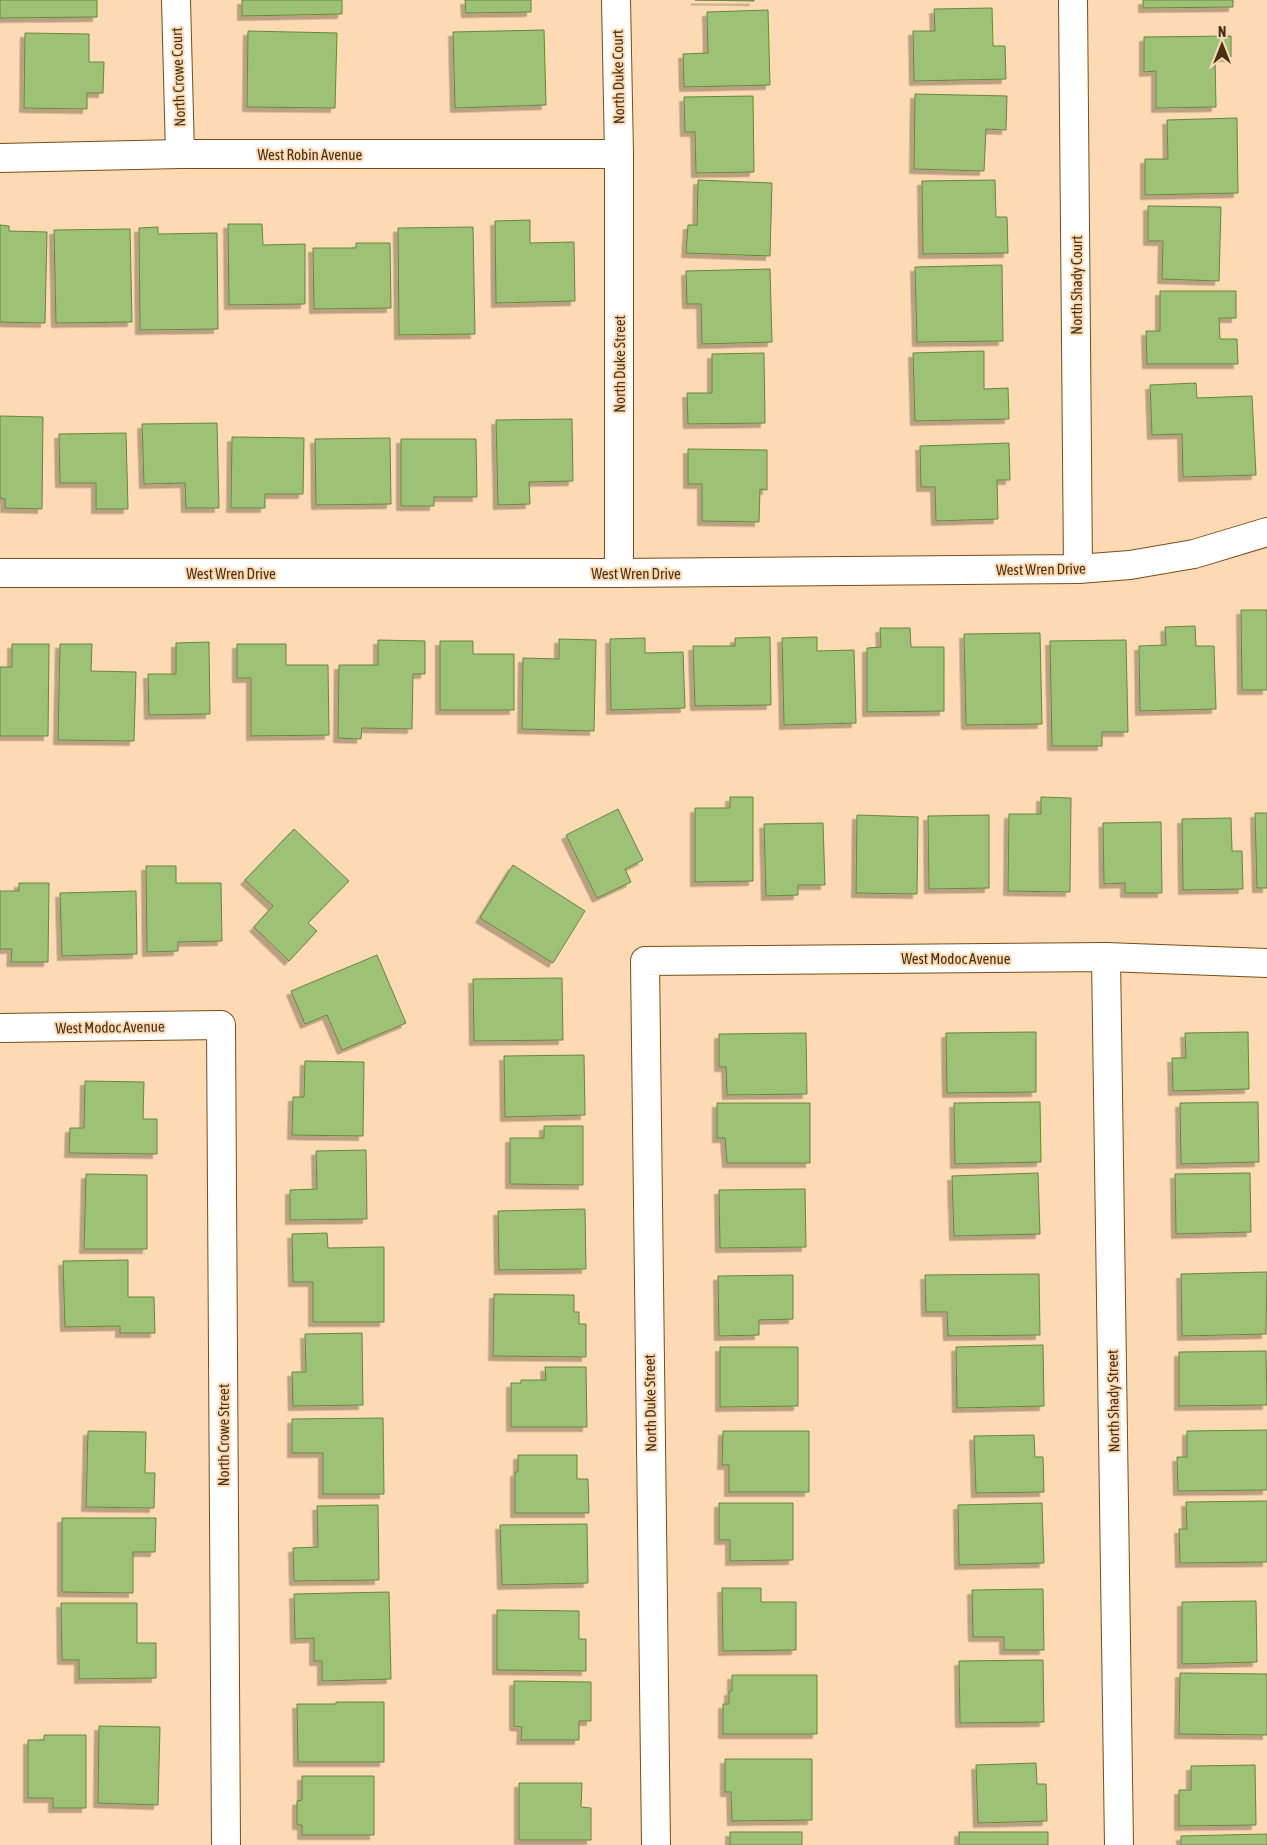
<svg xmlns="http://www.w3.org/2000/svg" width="1267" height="1845" viewBox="0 0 1267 1845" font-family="'Asap Condensed',sans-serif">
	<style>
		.building { fill: #9dc274; stroke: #65863d; filter: url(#shadow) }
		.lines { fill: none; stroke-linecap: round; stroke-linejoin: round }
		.minor-casing { stroke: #774e1a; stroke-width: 30 }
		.minor { stroke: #fff; stroke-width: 28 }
		.labels { text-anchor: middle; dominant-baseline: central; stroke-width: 4; stroke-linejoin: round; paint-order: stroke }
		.street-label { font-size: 15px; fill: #473014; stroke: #fddab3 }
	</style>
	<defs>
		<filter id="shadow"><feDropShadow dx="-4.5" dy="4.5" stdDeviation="0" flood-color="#0004"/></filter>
	</defs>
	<rect width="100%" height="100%" fill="#fddab3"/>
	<g class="building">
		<path d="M0,0H97V17L0,18Z"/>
		<path d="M242,0H342V14L242,16Z"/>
		<path d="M465,0H531V12L466,13Z"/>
		<path d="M695,0H754V1Z"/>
		<path d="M1143,0H1233V7L1143,8Z"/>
		<path d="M992,8L993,46H1005L1006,79L914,81L913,31H935L934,9Z"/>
		<path d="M768,10L770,85L684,87L683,54L708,53L707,12Z"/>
		<path d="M544,30L546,105L455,108L453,32Z"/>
		<path d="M248,31L337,33L335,108L247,107Z"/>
		<path d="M25,33L89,34V62H104L103,93H87V109L24,108Z"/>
		<path d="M1231,36V57H1215L1216,107L1156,108V71L1144,72V37Z"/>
		<path d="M915,94L1007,96L1006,130L986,129L984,171L914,169Z"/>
		<path d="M753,96L754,172L696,173L695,132H685L684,97Z"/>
		<path d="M1237,118L1238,193L1145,195V159H1168L1167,120Z"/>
		<path d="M698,180L772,183L770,256L686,253L688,225H697Z"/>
		<path d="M995,180L996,217H1007L1008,253L923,254L922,181Z"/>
		<path d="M1148,206L1221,207L1219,281L1162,279L1163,241H1148Z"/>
		<path d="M530,220V243L574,242L575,301L496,303L495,221Z"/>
		<path d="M228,224H262L263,245L305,244V304L229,305Z"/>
		<path d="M0,225L9,226V231L47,232L45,323L0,322Z"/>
		<path d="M158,227V234L217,233L218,329L140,330L139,228Z"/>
		<path d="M473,227L475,334L399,335L398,228Z"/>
		<path d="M130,229L132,322L56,323L54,230Z"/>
		<path d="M356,243H390L391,308L314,309L313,248H356Z"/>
		<path d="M1002,265L1003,341L917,342L915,267Z"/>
		<path d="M770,269L772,342L702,344L701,304H687L686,271Z"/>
		<path d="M1160,291H1236V318H1219L1220,339H1237L1238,364H1147L1146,331H1160Z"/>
		<path d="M984,351V389L1008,388L1009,419L915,421L913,353Z"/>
		<path d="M764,353L765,423L688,424L687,393H712V354Z"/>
		<path d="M1196,383L1197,398L1252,396L1256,475L1183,477L1182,434L1152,435L1150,385Z"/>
		<path d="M0,416L43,417L42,509L5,508V499L0,498Z"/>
		<path d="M572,419L573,481L529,482L530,504L498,505L496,420Z"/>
		<path d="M217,423L219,508H186L185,483L144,484L142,424Z"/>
		<path d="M126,433L128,509H96V483H60L59,434Z"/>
		<path d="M232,437L304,438L303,494H265V508H231Z"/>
		<path d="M390,438L391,504L316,505L315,439Z"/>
		<path d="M401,439H476L477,497H434V506H401Z"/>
		<path d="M1009,443L1010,480H997L998,519L936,521L935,487H921L920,446Z"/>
		<path d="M688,449L767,450V490L760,489L759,522L702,521V484H688Z"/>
		<path d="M1241,610H1267V690H1242Z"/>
		<path d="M1195,626L1196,646H1214L1216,709L1140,711L1139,646L1166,645L1165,627Z"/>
		<path d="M880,628H910L911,647H944V711L867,712V648L881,647Z"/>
		<path d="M1040,633L1042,724L966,725L964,634Z"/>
		<path d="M770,637L771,705L695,706L693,646H735V638Z"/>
		<path d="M817,637V651L854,650L856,723L784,725L782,638Z"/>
		<path d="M645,638V653L683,652L685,708L611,710L610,639Z"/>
		<path d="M559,639L596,640L594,731L522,729L523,658L559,659Z"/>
		<path d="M378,640L425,641V674H413L412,729L362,728L361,739L338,738L339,665H378Z"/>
		<path d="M1126,640L1128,732H1102V746H1052L1050,641Z"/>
		<path d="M440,641H473V654H514V710H440Z"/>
		<path d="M209,642L210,714L149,715L148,674H176V643Z"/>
		<path d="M12,644H49L48,736H0V667H12Z"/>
		<path d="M60,644H92L91,671L136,672L134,741L58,740Z"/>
		<path d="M237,644H286V665H328L329,735L251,736V678H237Z"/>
		<path d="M730,797H753V881L695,882V808H730Z"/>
		<path d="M1041,797L1071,798L1070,892L1008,891L1009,814H1041Z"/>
		<path d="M618,809L643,860L625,869L631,882L597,898L566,835Z"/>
		<path d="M1255,813H1267V888H1257Z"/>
		<path d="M857,815L918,817L917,894L856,893Z"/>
		<path d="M989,815V888L929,889L928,816Z"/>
		<path d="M1231,818L1232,851H1242L1243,889L1183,890L1182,819Z"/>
		<path d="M1161,822L1162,893H1125V883L1104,884L1103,823Z"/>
		<path d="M823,823L825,885H798V895L766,896L764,824Z"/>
		<path d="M294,829L349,881L308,923L317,931L289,961L254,927L273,906L245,880Z"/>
		<path d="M513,865L585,911L553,963L480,918Z"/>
		<path d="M146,866H176V883H221L222,941L178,942V951L147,952Z"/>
		<path d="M19,883H49L48,962H11L12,949H0V891H19Z"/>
		<path d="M136,891L137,954L62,956L60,893Z"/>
		<path d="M377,955L406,1023L342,1050L327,1015L305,1024L291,991Z"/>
		<path d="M562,978L563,1040L474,1041L473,979Z"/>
		<path d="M1036,1032V1092L947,1093L946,1033Z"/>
		<path d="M1248,1032L1249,1089L1173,1091L1172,1058H1186L1185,1033Z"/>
		<path d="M806,1033L807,1094L727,1095L726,1067H719V1034Z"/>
		<path d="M584,1055L585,1115L505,1117L504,1056Z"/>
		<path d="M305,1061L364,1062L363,1136L292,1135L293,1097H304Z"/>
		<path d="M85,1081L144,1082L143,1119H157V1154L69,1153L70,1128H84Z"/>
		<path d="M1040,1102L1041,1162L955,1164L954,1103Z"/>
		<path d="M1258,1102L1259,1162L1181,1164L1180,1103Z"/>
		<path d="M717,1103H810V1163H727L725,1138H717Z"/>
		<path d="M544,1126H583V1185L510,1184V1138H544Z"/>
		<path d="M366,1150L367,1219L290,1220V1190L317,1189L316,1151Z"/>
		<path d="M1038,1173L1040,1234L954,1236L952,1176Z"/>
		<path d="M1250,1173L1251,1232L1176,1234L1175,1174Z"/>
		<path d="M86,1174L147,1175V1249H84Z"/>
		<path d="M805,1189L806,1247L720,1248L719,1190Z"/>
		<path d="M585,1209L586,1269L499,1270L498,1211Z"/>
		<path d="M327,1233L328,1248L384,1247V1322H313V1282H293L292,1234Z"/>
		<path d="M128,1260V1297H154L155,1333H120V1326L65,1327L63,1261Z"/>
		<path d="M1267,1272L1266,1334L1182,1336L1181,1274Z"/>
		<path d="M1039,1274L1040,1335L948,1336L947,1312H926L925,1275Z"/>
		<path d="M793,1275V1319L759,1320V1335L719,1336L718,1276Z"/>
		<path d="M494,1294L574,1295V1312H579V1324H586V1357L493,1356Z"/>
		<path d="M362,1333L363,1405L293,1406L292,1372H306L305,1334Z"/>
		<path d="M1043,1345L1044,1406L957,1408L956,1347Z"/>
		<path d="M720,1347H798V1406L720,1407Z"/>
		<path d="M1266,1351L1267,1405L1179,1406V1352Z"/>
		<path d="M545,1367H586L587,1427H511V1383H521V1380H546Z"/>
		<path d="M383,1418L384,1494H323V1453H292V1419Z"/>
		<path d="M1267,1430V1490L1178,1491L1177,1457H1187V1431Z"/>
		<path d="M88,1431L146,1432L145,1473H155L154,1508L86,1507Z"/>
		<path d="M723,1431H809V1492H729V1465H722Z"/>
		<path d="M1034,1435L1035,1457H1043L1044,1492L976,1493L974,1436Z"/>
		<path d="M518,1455H577V1479H588L589,1513H515V1472H518Z"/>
		<path d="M1267,1501V1562L1180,1563L1179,1529H1187L1186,1502Z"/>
		<path d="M719,1503H793V1560L730,1561V1540H719Z"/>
		<path d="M1042,1503L1044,1563L959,1565L958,1505Z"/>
		<path d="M378,1505L379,1580L294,1581L293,1548L318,1547L317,1506Z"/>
		<path d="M62,1518H156L155,1552H133V1593L62,1592Z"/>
		<path d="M587,1524L588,1583L502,1585L500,1525Z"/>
		<path d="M722,1588H761V1602H796V1650L723,1651Z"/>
		<path d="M1043,1589L1044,1650H1004V1637H973L972,1590Z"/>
		<path d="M389,1592L391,1679L322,1681V1661H314V1638L295,1639L294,1594Z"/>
		<path d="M1256,1601L1257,1662L1182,1664V1602Z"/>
		<path d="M61,1603H137V1643H156V1678L79,1679V1660H62Z"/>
		<path d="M497,1610L579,1611V1639H586V1671L497,1670Z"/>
		<path d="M1043,1660L1044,1722L960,1723L959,1661Z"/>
		<path d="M1180,1673L1267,1674V1735L1179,1734Z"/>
		<path d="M732,1675H817V1734H723V1704H729V1691H732Z"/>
		<path d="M514,1681L591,1682V1721H579V1740H521L522,1727L514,1726Z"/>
		<path d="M336,1702H384V1762H298L297,1704H336Z"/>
		<path d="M99,1726L160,1727L158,1805L98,1803Z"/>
		<path d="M44,1735H86V1808H53V1798H28V1740H44Z"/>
		<path d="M725,1759H812V1820L732,1821L731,1792H725Z"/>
		<path d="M1036,1763L1037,1784H1046L1047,1821L978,1823L976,1765Z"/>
		<path d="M1255,1765L1256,1825L1179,1826V1790H1191V1766Z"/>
		<path d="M302,1776H374V1835H302V1825H297V1801L302,1800Z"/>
		<path d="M519,1783H582L581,1807L591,1808V1840H519Z"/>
		<rect x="730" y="1832" width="72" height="13"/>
		<rect x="959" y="1832" width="89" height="13"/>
		<path d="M1267,1834V1845H1181V1836Z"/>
	</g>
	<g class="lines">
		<g class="minor-casing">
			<g id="minor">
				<path d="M176,0L180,154"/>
				<path d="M616,0L619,154V573"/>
				<path d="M1073,0L1078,569"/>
				<path d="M0,158L180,154H619"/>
				<path d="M0,573H619L1078,569L1130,565L1194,554L1267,532"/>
				<path d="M1106,957L1119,1845"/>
				<path d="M0,1028L221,1025L226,1845"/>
				<path d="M656,1845L645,961L1106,957L1267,963"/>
			</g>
		</g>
		<use href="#minor" class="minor"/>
	</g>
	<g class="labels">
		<g class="street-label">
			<text transform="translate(178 77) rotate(-92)">North Crowe Court</text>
			<text transform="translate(618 77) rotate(-91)">North Duke Court</text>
			<text x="310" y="154">West Robin Avenue</text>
			<text transform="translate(1076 285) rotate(-90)">North Shady Court</text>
			<text transform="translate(619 364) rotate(-90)">North Duke Street</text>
			<text transform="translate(1041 569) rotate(-1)">West Wren Drive</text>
			<text x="231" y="573">West Wren Drive</text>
			<text x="636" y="573">West Wren Drive</text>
			<text x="956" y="958">West Modoc Avenue</text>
			<text transform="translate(110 1027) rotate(-1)">West Modoc Avenue</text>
			<text transform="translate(1113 1401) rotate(-91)">North Shady Street</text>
			<text transform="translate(650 1403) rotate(-91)">North Duke Street</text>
			<text transform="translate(223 1435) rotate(-90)">North Crowe Street</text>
		</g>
	</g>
	<g transform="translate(1222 45)" stroke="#fddab3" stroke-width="4" paint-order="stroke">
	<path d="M0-4L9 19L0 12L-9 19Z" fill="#473014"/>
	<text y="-8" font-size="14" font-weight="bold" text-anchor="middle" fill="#473014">N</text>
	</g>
</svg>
